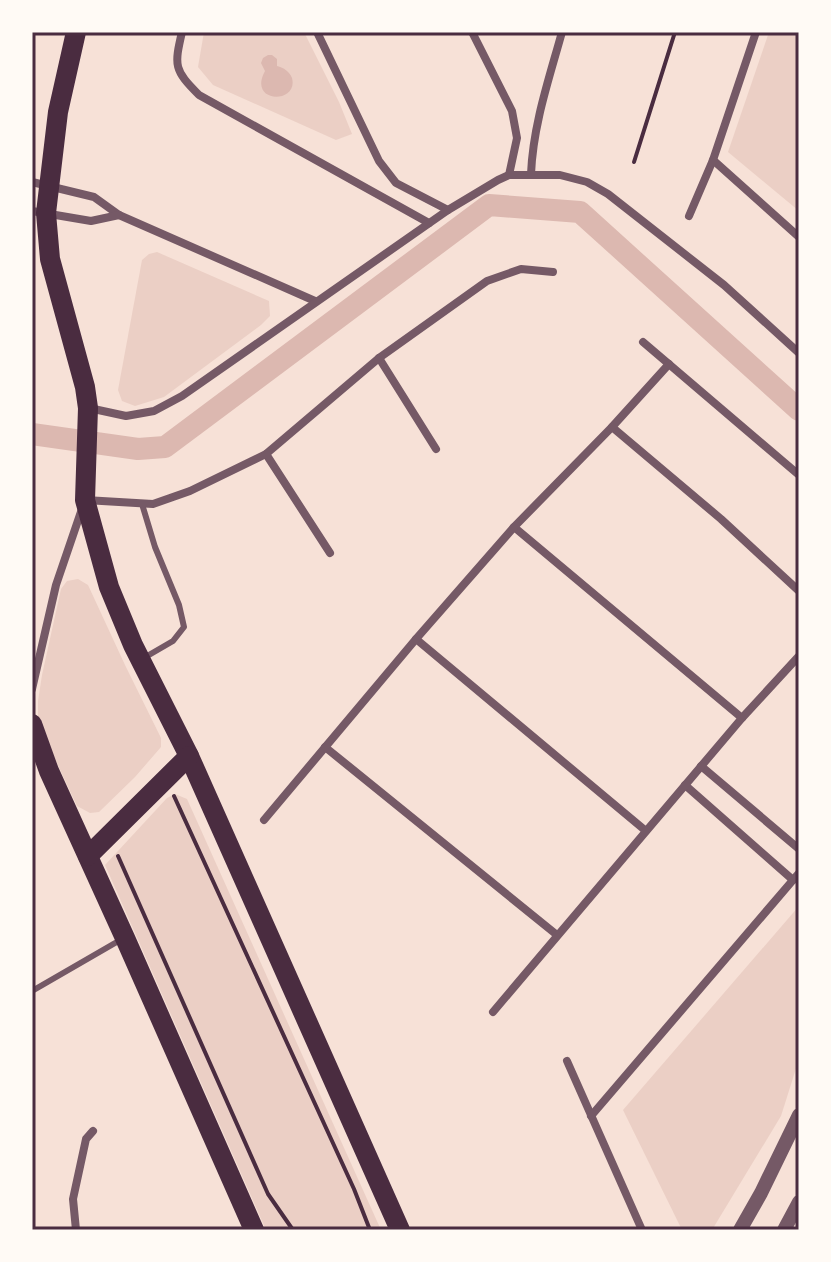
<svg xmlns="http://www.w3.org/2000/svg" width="831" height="1262" viewBox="0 0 831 1262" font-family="'Nunito Sans',sans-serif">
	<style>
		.green { fill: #ebcfc5 }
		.water { fill: #dcb8b0 }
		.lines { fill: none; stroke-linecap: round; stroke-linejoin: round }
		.canal { stroke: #dcb8b0; stroke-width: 22 }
		.path { stroke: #4a2c40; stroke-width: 4 }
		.service { stroke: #755966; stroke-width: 6 }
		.minor { stroke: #755966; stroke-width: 8 }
		.tertiary { stroke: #755966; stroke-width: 14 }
		.primary { stroke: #4a2c40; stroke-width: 20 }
		.neatline { fill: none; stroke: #4a2c40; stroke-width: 3 }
	</style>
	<rect width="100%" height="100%" fill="#f7e1d7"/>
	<g class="green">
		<path d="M204,32H304L339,102L352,134L336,140L213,85L198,67Z"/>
		<path d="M769,32H799V211L728,152Z"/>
		<path d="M157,252L269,301L270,316L261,325L164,397L135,406L122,401L118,390L142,260L149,254Z"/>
		<path d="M78,579L88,585L125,665L161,738V747L135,777L99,812L90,813L77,806L42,731L38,717V701L42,675L61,589L67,581Z"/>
		<path d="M175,794L187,799L381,1230H266L105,865L167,798Z"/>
		<path d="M799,906V1059L781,1116L712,1230H682L623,1110Z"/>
	</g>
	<path class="water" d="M268,55H272L277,59V66C284,68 289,71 292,78C299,104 247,104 265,71L261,63L263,58Z"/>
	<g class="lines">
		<path class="canal" d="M32,434L138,449L165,447L489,205L580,212L799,410"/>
		<g class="path">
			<path d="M634,162L675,32"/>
			<path d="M174,796L354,1189L370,1230"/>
			<path d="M118,856L268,1194L293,1230"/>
		</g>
		<g class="service">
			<path d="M142,659L173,641L184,627L179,605L155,547L142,504"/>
			<path d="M32,991L122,939"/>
		</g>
		<g class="minor">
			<path d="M182,32C174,66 174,70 199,95L429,223"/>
			<path d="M317,32L379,161L396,183L448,210"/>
			<path d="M472,32L512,111L517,138L509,175"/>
			<path d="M713,160L799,237"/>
			<path d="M531,174C533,125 549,79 562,32"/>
			<path d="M32,182L94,197L119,215L315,301"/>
			<path d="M32,211L91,221L119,215"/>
			<path d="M689,216L713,160L756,32"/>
			<path d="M643,342L799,475"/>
			<path d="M379,358L436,449"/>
			<path d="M89,408L126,416L154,411L182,396L448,210L498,180L509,175H560L587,182L608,194L724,285L799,353"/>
			<path d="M612,427L721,519L799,591"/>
			<path d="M266,454L330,553"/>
			<path d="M514,527L742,718"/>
			<path d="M416,639L646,831"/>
			<path d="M32,689L56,585L85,500L153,504L190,491L266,454L379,358L487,281L521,269L553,272"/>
			<path d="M325,747L557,935"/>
			<path d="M701,766L799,849"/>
			<path d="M685,785L793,880"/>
			<path d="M264,820L416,639L514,527L612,427L669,364"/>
			<path d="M493,1012L742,718L799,656"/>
			<path d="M567,1061L642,1230"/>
			<path d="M591,1116L799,873"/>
			<path d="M76,1230L73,1199L86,1139L93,1131"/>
		</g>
		<g class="tertiary">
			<path d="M740,1230L761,1193L799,1115"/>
			<path d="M784,1230L799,1202"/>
		</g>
		<g class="primary">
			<path d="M76,32L58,112L46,213L50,259L85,387L88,408L85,500L109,587L133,645L189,756L400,1230"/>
			<path d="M32,724L49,771L125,938L254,1230"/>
			<path d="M88,856L189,756"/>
		</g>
	</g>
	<rect width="831" height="1262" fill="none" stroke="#fffaf5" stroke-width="68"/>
	<rect x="34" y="34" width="763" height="1194" class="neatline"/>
</svg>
